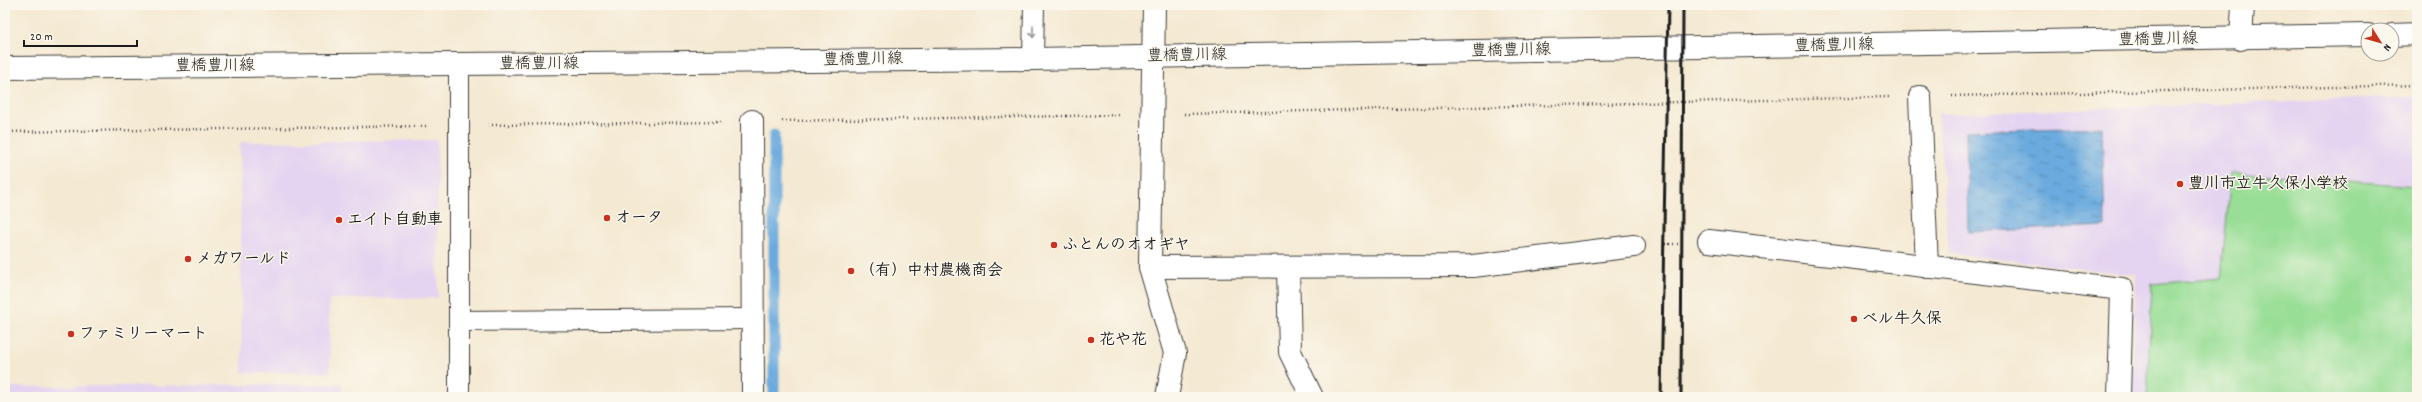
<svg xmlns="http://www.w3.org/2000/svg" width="2422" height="402" viewBox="0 0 2422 402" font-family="Dekko,'Klee One',sans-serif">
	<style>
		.built { fill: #e4d3f1 }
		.green { fill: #99de96; stroke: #5a7d59 }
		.water { fill: url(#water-ripples); stroke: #44637d }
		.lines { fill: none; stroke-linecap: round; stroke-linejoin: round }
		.stream { stroke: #6baade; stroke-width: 11 }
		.lane-casing { stroke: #3c3b37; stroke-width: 22 }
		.street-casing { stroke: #3c3b37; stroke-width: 24 }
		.secondary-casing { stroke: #3c3b37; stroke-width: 24 }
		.path { stroke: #3c3b37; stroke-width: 2.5; stroke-dasharray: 1 3; stroke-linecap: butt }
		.lane { stroke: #fff; stroke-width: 20 }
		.street { stroke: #fff; stroke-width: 22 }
		.secondary { stroke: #fff; stroke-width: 22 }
		.rail { stroke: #1c1c1c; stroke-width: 3 }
		.oneway { stroke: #999 }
		.poi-dot { fill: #c8321e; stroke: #fbf7ec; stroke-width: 1.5 }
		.labels { text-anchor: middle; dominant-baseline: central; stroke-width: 3; stroke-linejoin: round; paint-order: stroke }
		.street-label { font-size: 16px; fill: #1c1c1c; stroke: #fbf7ec }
		.poi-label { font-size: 16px; font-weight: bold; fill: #1c1c1c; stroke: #fbf7ec; text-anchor: start }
	</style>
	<defs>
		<pattern id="water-ripples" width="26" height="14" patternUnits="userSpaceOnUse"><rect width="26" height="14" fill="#6baade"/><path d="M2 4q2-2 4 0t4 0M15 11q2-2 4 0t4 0" fill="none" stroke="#578ab3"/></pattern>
	</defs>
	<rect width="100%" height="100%" fill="#fbf7ec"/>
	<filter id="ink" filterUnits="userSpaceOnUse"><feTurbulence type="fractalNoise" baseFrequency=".025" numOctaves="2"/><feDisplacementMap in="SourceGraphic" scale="8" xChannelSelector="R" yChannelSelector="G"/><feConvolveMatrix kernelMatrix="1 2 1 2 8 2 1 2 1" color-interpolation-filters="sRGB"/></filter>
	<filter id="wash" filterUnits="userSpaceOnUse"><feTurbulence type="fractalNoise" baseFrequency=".012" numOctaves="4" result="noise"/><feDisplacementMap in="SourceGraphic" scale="16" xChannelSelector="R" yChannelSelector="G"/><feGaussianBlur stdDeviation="0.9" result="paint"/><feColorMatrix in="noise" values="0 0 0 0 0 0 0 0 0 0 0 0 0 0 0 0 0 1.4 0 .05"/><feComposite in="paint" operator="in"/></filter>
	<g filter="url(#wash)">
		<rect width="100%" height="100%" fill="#f4e9d2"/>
		<g class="built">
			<path d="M2417,97V397H2132L2136,275L1949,253L1938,114Z"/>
			<path d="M437,140L438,298L329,299L330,372L242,373L240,142Z"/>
			<path d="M342,384V397H5V387Z"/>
		</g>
		<path class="green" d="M2231,173L2417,186V397H2147L2152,284L2221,278Z"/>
		<path class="water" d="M2102,127L2105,226L1968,232L1966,131Z"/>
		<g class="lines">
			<path class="stream" d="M774,397V135"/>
		</g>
	</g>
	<g filter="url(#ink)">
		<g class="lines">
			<g class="lane-casing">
				<g id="lane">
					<path d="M1033,59L1034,5"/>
					<path d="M459,64V397"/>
					<path d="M459,321L753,319"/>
				</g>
			</g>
			<g class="street-casing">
				<g id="street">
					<path d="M1154,5L1150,267L1175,353L1167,397"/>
					<path d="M2241,39L2243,5"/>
					<path d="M1920,97L1927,267"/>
					<path d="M752,121L753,397"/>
					<path d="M1709,241L2122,289L2119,397"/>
					<path d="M1150,267L1473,266L1634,246"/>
					<path d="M1288,267L1290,352L1312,397"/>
				</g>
			</g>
			<g class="secondary-casing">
				<g id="secondary">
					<path d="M2392,35L2417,34"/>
					<path d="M5,68L1033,59L2368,35"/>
				</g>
			</g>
			<g class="path">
				<path d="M1952,96L2417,85"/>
				<path d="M1184,114L1889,97"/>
				<path d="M782,121L1121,115"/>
				<path d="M488,125L721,122"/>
				<path d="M5,132L429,126"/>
				<path d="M1665,244H1678"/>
			</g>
			<use href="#lane" class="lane"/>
			<use href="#street" class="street"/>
			<use href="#secondary" class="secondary"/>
			<g class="rail">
				<path d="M1661,397L1668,5"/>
				<path d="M1681,397L1683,5"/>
			</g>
		</g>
		<defs><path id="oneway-shaft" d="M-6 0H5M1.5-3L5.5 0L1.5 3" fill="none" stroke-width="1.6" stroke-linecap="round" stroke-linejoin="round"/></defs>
		<use class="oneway" href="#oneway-shaft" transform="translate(1033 32) rotate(90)"/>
	</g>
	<g class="poi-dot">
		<circle cx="2180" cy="184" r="4"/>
		<circle cx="607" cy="218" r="4"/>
		<circle cx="339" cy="220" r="4"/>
		<circle cx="1054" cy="245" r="4"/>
		<circle cx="188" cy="259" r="4"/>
		<circle cx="851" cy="271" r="4"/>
		<circle cx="1854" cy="319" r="4"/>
		<circle cx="71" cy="334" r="4"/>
		<circle cx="1091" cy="340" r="4"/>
	</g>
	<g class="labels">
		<g class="street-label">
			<text transform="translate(2158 40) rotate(-1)">豊橋豊川線</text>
			<text transform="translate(1834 46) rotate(-1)">豊橋豊川線</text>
			<text transform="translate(1511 51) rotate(-1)">豊橋豊川線</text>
			<text transform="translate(1187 56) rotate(-1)">豊橋豊川線</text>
			<text transform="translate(863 60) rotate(-1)">豊橋豊川線</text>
			<text x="539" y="64">豊橋豊川線</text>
			<text x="215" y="66">豊橋豊川線</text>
		</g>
		<g class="poi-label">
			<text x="2188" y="184">豊川市立牛久保小学校</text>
			<text x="615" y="218">オータ</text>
			<text x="347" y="220">エイト自動車</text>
			<text x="1062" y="245">ふとんのオオギヤ</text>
			<text x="196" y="259">メガワールド</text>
			<text x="859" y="271">（有）中村農機商会</text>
			<text x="1862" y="319">ベル牛久保</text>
			<text x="79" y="334">ファミリーマート</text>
			<text x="1099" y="340">花や花</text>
		</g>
	</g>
	<rect width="2422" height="402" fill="none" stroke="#fbf7ec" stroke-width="20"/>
	<g transform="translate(2380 42) rotate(127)"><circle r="19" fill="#fbf7ec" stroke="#a29f99"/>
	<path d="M0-3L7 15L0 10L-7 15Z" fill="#c8321e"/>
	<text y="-6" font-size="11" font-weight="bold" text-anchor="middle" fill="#1c1c1c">N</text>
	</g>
	<path d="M24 40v6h113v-6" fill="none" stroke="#1c1c1c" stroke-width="2"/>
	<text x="30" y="40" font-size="12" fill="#1c1c1c" stroke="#fbf7ec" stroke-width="3" paint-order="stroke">20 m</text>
</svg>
